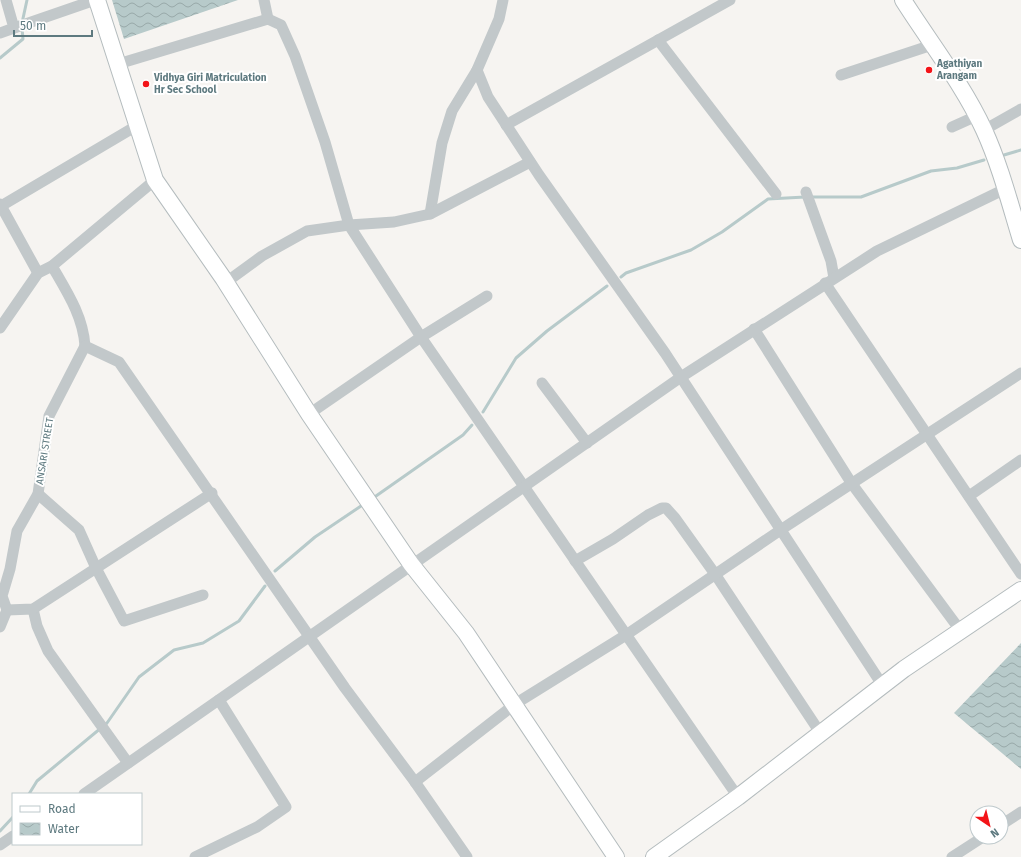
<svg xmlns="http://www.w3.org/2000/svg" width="1021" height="857" viewBox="0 0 1021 857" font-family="'Fira Sans',sans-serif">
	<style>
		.water { fill: url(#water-waves) }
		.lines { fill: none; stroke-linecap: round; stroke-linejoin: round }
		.stream { stroke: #b7caca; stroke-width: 3 }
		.secondary-casing { stroke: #b4bcbe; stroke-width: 18 }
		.street { stroke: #c2c8ca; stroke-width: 11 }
		.secondary { stroke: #fff; stroke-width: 16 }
		.poi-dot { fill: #f31418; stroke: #fff; stroke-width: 1.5 }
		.labels { text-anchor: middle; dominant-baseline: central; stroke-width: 4; stroke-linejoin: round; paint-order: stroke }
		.poi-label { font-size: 10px; font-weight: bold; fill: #5d797f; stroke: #fff; text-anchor: start }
		.street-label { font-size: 10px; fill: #5d797f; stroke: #fff }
	</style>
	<defs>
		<pattern id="water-waves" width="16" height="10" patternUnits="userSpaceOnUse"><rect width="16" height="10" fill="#b7caca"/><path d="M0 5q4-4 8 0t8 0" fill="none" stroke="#98a9a9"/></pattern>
	</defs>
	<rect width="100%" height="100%" fill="#f6f4f1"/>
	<g class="water">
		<path d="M112,0H238L124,39Z"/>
		<path d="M1021,643V769L954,713Z"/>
	</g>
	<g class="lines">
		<g class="stream">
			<path d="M22,23L27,0"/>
			<path d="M0,58L23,39L22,28"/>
			<path d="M1004,155L1021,150"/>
			<path d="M810,197H861L931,171L957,168L984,160"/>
			<path d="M621,277L626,273L691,250L722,232L768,199L805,197"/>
			<path d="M483,412L516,358L547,331L607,286"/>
			<path d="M376,496L463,435L472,425"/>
			<path d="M275,571L315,537L361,506"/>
			<path d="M29,794L37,781L107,723L139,677L174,650L203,643L239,621L265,586"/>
			<path d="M0,831L13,817"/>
		</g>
		<g class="secondary-casing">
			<g id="secondary">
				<path d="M97,0L155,180L223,278L309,414L411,564L466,633L616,857"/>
				<path d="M903,0C929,41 964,86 984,130C1000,165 1010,204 1021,240"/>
				<path d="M654,857L738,797L904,669L1021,590"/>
			</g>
		</g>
		<g class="street">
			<path d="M264,0L268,19"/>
			<path d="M503,0L499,19L477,70L488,97L539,175L665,353L883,686"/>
			<path d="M14,28L95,0"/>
			<path d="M0,33L14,28L6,0"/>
			<path d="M658,40L776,194"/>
			<path d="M118,64L268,19L281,25L295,56L325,142L349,225L421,337L738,797"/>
			<path d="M841,75L932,45"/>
			<path d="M506,125L730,0"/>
			<path d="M952,127L972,118L978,119"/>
			<path d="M984,130L1021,109"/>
			<path d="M806,192L831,261L834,278"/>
			<path d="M0,204L38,273"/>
			<path d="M1,206L138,125"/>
			<path d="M430,214L442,143L452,111L477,70"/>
			<path d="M52,266C67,292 83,316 85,346"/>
			<path d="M225,283L262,256L307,231L349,225L394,222L430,214L530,162"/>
			<path d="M825,283L1021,574"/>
			<path d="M0,328L38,273L52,266L155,180"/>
			<path d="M754,329L852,484L960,630"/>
			<path d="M85,346L119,362L345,688L415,782L467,857"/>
			<path d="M542,383L587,443"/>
			<path d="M309,414L421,337L487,296"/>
			<path d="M38,494L79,530L96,568L124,621L203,595"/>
			<path d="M969,496L1021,460"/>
			<path d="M575,561L613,539L648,515L662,508H666L675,518L715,574L821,734"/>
			<path d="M33,609L37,626L48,651L128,763"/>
			<path d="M7,610L33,609L212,493"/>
			<path d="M0,627L7,610L2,596L10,569L17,531L38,494L49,416L85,346"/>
			<path d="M415,782L515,704L626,635L782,529L1021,373"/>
			<path d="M84,794L681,377L877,251L1005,189"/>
			<path d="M1001,825L1021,812"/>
			<path d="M0,845L13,836"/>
			<path d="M195,857L257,827L286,807L219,700"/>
			<path d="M952,857L983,837"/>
		</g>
		<use href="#secondary" class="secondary"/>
	</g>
	<g class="poi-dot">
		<circle cx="929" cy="70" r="4"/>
		<circle cx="146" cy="84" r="4"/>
	</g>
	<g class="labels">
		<g class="poi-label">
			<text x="937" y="64">Agathiyan<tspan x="937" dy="12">Arangam</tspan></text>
			<text x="154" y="78">Vidhya Giri Matriculation<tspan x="154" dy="12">Hr Sec School</tspan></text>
		</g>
		<g class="street-label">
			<text transform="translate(45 451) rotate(-81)">ANSARI STREET</text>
		</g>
	</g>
	<rect x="12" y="793" width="130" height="52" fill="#ffffff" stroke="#bec9cc"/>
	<rect x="20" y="806" width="20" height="6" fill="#ffffff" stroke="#bec9cc"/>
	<text x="48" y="813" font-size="12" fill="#5d797f">Road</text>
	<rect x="20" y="823" width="20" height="12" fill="url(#water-waves)" stroke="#bec9cc"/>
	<text x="48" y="833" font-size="12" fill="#5d797f">Water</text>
	<g transform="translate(989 825) rotate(145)"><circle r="19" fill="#ffffff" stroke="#bec9cc"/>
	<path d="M0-3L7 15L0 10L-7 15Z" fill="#f31418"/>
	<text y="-6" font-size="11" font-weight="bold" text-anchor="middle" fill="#5d797f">N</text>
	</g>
	<path d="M14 30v6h78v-6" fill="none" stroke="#5d797f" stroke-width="2"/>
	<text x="20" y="30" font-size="12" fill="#5d797f" stroke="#ffffff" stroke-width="3" paint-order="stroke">50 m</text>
</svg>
